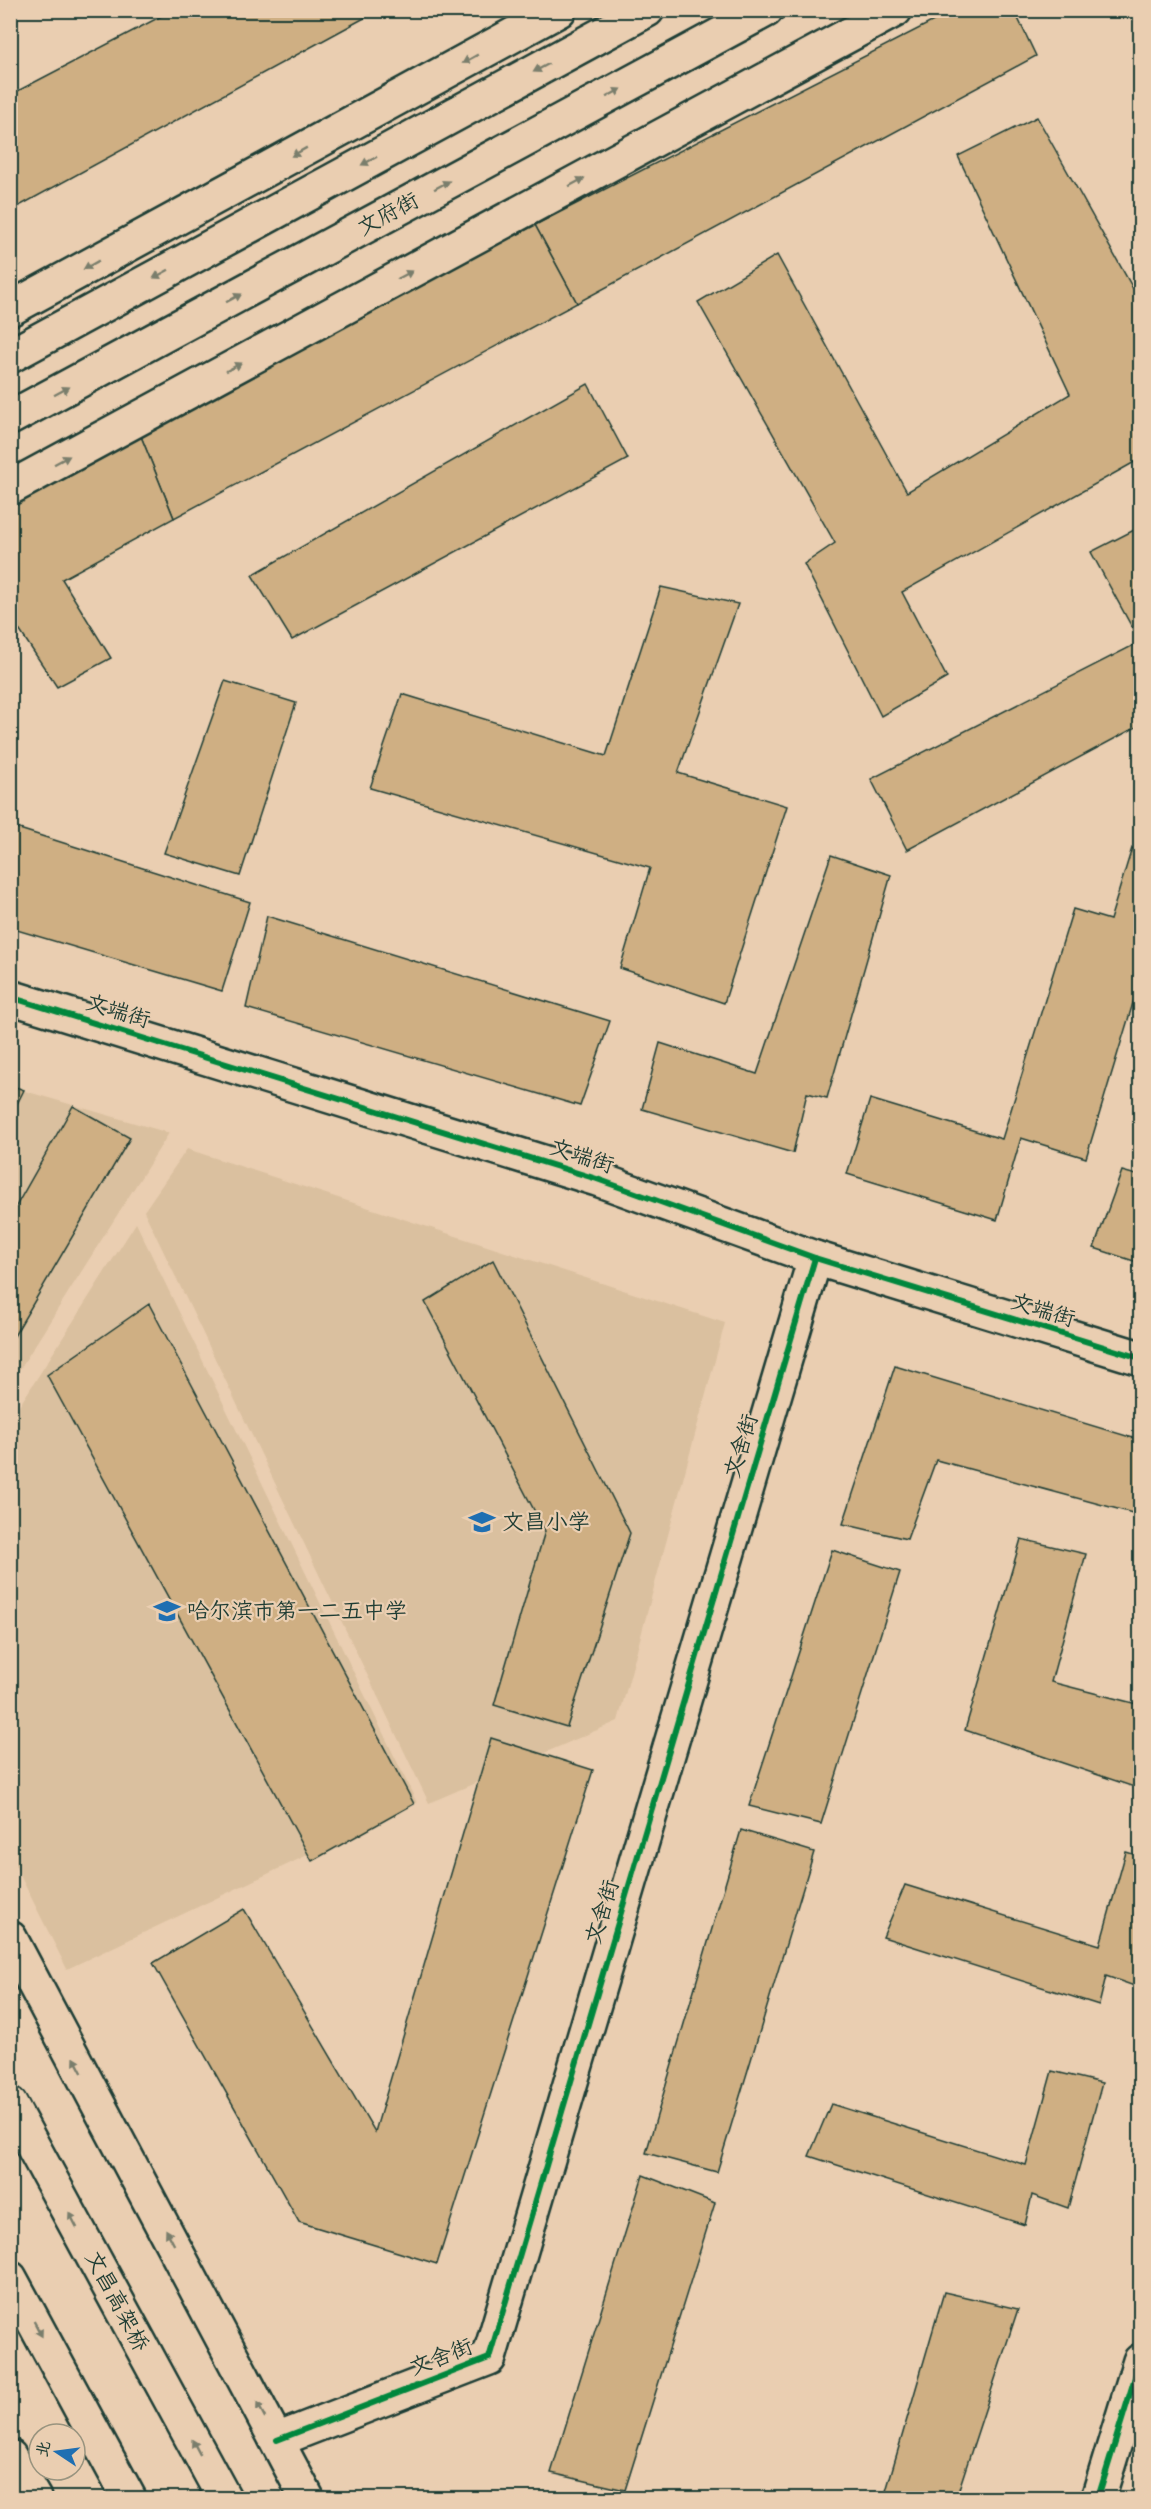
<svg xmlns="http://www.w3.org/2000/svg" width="1151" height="2509" viewBox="0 0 1151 2509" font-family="'Comic Neue','LXGW WenKai TC',sans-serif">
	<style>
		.built { fill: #dac09f }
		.building { fill: #cfaf83; stroke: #1f3d34; stroke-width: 1.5 }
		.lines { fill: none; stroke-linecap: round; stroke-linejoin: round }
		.minor-casing { stroke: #1f3d34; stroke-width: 38 }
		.major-casing { stroke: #1f3d34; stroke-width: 38 }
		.highway-casing { stroke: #1f3d34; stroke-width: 38 }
		.minor { stroke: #eaceb1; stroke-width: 33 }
		.major { stroke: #eaceb1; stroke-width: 33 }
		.highway { stroke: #eaceb1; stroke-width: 33 }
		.cycleway-casing { stroke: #eaceb1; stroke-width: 10 }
		.cycleway { stroke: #00873e; stroke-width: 6 }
		.oneway { fill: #7a7e6c }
		.labels { text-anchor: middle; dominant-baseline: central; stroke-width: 4.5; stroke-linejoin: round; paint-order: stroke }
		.street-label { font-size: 22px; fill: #1f3d34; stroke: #eaceb1 }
		.poi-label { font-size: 22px; fill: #1f3d34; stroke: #eaceb1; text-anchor: start }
	</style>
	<rect width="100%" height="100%" fill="#eaceb1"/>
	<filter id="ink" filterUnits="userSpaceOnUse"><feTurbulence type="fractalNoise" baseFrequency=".0167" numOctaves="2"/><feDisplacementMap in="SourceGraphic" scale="12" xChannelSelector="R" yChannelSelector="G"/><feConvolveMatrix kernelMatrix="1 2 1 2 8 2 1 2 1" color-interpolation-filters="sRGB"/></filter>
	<g filter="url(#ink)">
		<g class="built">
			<path d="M11,1087L169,1133L11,1383Z"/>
			<path d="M187,1149L725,1323L618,1721L429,1803L144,1211Z"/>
			<path d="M136,1223L417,1803L67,1969L11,1857V1419Z"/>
		</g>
		<g class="building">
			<path d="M173,10H379L10,211V95Z"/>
			<path d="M955,10H1014L1036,56L577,303L535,225Z"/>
			<path d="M1037,117L1140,301V459L902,592L947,678L881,716L804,564L835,543L698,302L777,255L907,492L1070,394L958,156Z"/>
			<path d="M535,225L577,303L174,518L138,429Z"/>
			<path d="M588,384L628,459L292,640L252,575Z"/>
			<path d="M138,429L174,518L62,579L111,658L57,687L10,616V495Z"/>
			<path d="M1140,527V725L907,850L871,779L1140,642L1091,552Z"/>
			<path d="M661,587L738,604L678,773L787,806L724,1003L620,968L650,868L370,788L402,694L606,756Z"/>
			<path d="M225,681L296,703L240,876L164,853Z"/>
			<path d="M10,826L250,902L222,991L10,928Z"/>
			<path d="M1132,848L1140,851V980L1086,1158L1021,1138L997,1220L847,1174L870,1099L1002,1139L1073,909L1110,920Z"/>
			<path d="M831,855L891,875L827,1098L807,1093L793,1153L642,1109L660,1043L757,1074Z"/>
			<path d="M267,916L610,1021L580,1106L246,1008Z"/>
			<path d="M10,1085L24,1090L10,1118Z"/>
			<path d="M73,1106L130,1138L10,1343V1217Z"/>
			<path d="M1122,1171L1140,1176V1263L1094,1248Z"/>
			<path d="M493,1260L630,1533L567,1727L494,1705L545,1531L425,1302Z"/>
			<path d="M149,1304L414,1804L312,1861L47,1375Z"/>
			<path d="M895,1366L1140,1440V1515L936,1460L907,1539L843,1524Z"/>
			<path d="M1021,1539L1086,1554L1051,1682L1137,1704L1140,1692V1789L965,1730Z"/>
			<path d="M832,1550L900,1572L821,1824L749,1806Z"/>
			<path d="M491,1738L593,1770L437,2264L299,2222L153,1963L244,1909L375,2132Z"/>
			<path d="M741,1830L814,1852L717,2172L646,2153Z"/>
			<path d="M1126,1852L1140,1856V1988L1106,1976L1099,2005L883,1937L905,1885L1100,1945Z"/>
			<path d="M1052,2071L1102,2083L1068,2208L1032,2195L1025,2225L809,2156L831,2104L1026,2165Z"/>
			<path d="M643,2175L715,2203L625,2490L551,2473Z"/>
			<path d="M944,2292L1018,2309L956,2498H884Z"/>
		</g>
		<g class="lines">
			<g class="minor-casing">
				<g id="minor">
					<path d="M10,997L597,1179L815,1258L1140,1358"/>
					<path d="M277,2440L489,2358L815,1258"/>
					<path d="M1098,2498L1140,2361"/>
				</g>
			</g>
			<g class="major-casing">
				<g id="major">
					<path d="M10,309L559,10"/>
					<path d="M10,356L647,10"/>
					<path d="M10,418L766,10"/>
					<path d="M10,488L895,10"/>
				</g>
			</g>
			<g class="highway-casing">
				<g id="highway">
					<path d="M10,1938L307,2498"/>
					<path d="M10,2104L224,2498"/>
					<path d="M10,2278L129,2498"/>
					<path d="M10,2457L34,2498"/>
				</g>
			</g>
			<use href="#minor" class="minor"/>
			<use href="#major" class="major"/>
			<use href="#highway" class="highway"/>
			<g class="cycleway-casing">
				<g id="cycleway">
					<path d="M10,997L597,1179L815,1258L1140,1358"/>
					<path d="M277,2440L489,2358L815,1258"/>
					<path d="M1098,2498L1140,2361"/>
				</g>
			</g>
			<use href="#cycleway" class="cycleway"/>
		</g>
		<defs><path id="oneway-solid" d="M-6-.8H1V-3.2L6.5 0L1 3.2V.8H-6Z" transform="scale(1.5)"/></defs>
		<g class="oneway">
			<use href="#oneway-solid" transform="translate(470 59) rotate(151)"/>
			<use href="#oneway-solid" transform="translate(541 68) rotate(152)"/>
			<use href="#oneway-solid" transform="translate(614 93) rotate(-28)"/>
			<use href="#oneway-solid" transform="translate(299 152) rotate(151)"/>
			<use href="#oneway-solid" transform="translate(369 161) rotate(152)"/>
			<use href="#oneway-solid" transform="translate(577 182) rotate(-28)"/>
			<use href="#oneway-solid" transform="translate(442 185) rotate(-28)"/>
			<use href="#oneway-solid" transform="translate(91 265) rotate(151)"/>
			<use href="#oneway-solid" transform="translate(161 274) rotate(152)"/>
			<use href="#oneway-solid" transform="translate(405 275) rotate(-28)"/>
			<use href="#oneway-solid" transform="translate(234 298) rotate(-28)"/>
			<use href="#oneway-solid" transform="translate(234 367) rotate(-28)"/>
			<use href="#oneway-solid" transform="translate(62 391) rotate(-28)"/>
			<use href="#oneway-solid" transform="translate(62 460) rotate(-28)"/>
			<use href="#oneway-solid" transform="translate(78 2065) rotate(-118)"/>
			<use href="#oneway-solid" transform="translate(73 2220) rotate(-118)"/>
			<use href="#oneway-solid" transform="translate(170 2237) rotate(-118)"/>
			<use href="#oneway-solid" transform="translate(38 2329) rotate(62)"/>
			<use href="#oneway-solid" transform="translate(261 2410) rotate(-118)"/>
			<use href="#oneway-solid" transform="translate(196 2447) rotate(-118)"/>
		</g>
	</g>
	<defs>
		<g id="school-bare" transform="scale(2.07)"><path d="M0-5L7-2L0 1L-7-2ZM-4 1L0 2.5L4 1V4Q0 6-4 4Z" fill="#1f6fb2" stroke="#eaceb1" stroke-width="2.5" paint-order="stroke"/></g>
	</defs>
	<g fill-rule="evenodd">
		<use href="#school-bare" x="482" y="1522"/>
		<use href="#school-bare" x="167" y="1611"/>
	</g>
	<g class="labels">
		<g class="street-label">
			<text transform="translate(388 214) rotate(-28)">文府街</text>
			<text transform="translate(118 1011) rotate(17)">文端街</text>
			<text transform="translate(582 1156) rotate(18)">文端街</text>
			<text transform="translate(1043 1310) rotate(17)">文端街</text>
			<text transform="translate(741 1446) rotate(-73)">文舍街</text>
			<text transform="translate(602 1912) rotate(-73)">文舍街</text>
			<text transform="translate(117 2301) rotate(62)">文昌高架桥</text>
			<text transform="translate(441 2357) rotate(-21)">文舍街</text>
		</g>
		<g class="poi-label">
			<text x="502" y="1522">文昌小学</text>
			<text x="187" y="1611">哈尔滨市第一二五中学</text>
		</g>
	</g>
	<rect width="1151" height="2509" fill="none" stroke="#eaceb1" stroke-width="36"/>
	<rect x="18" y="18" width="1115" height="2473" fill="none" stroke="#1f3d34" stroke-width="2" filter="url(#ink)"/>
	<g transform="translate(57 2452) rotate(283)"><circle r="28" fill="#eaceb1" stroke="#99947f" stroke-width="1.5"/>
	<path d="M0-4.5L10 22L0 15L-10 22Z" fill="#1f6fb2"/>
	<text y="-9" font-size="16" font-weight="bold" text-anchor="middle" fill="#1f3d34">北</text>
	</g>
</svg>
